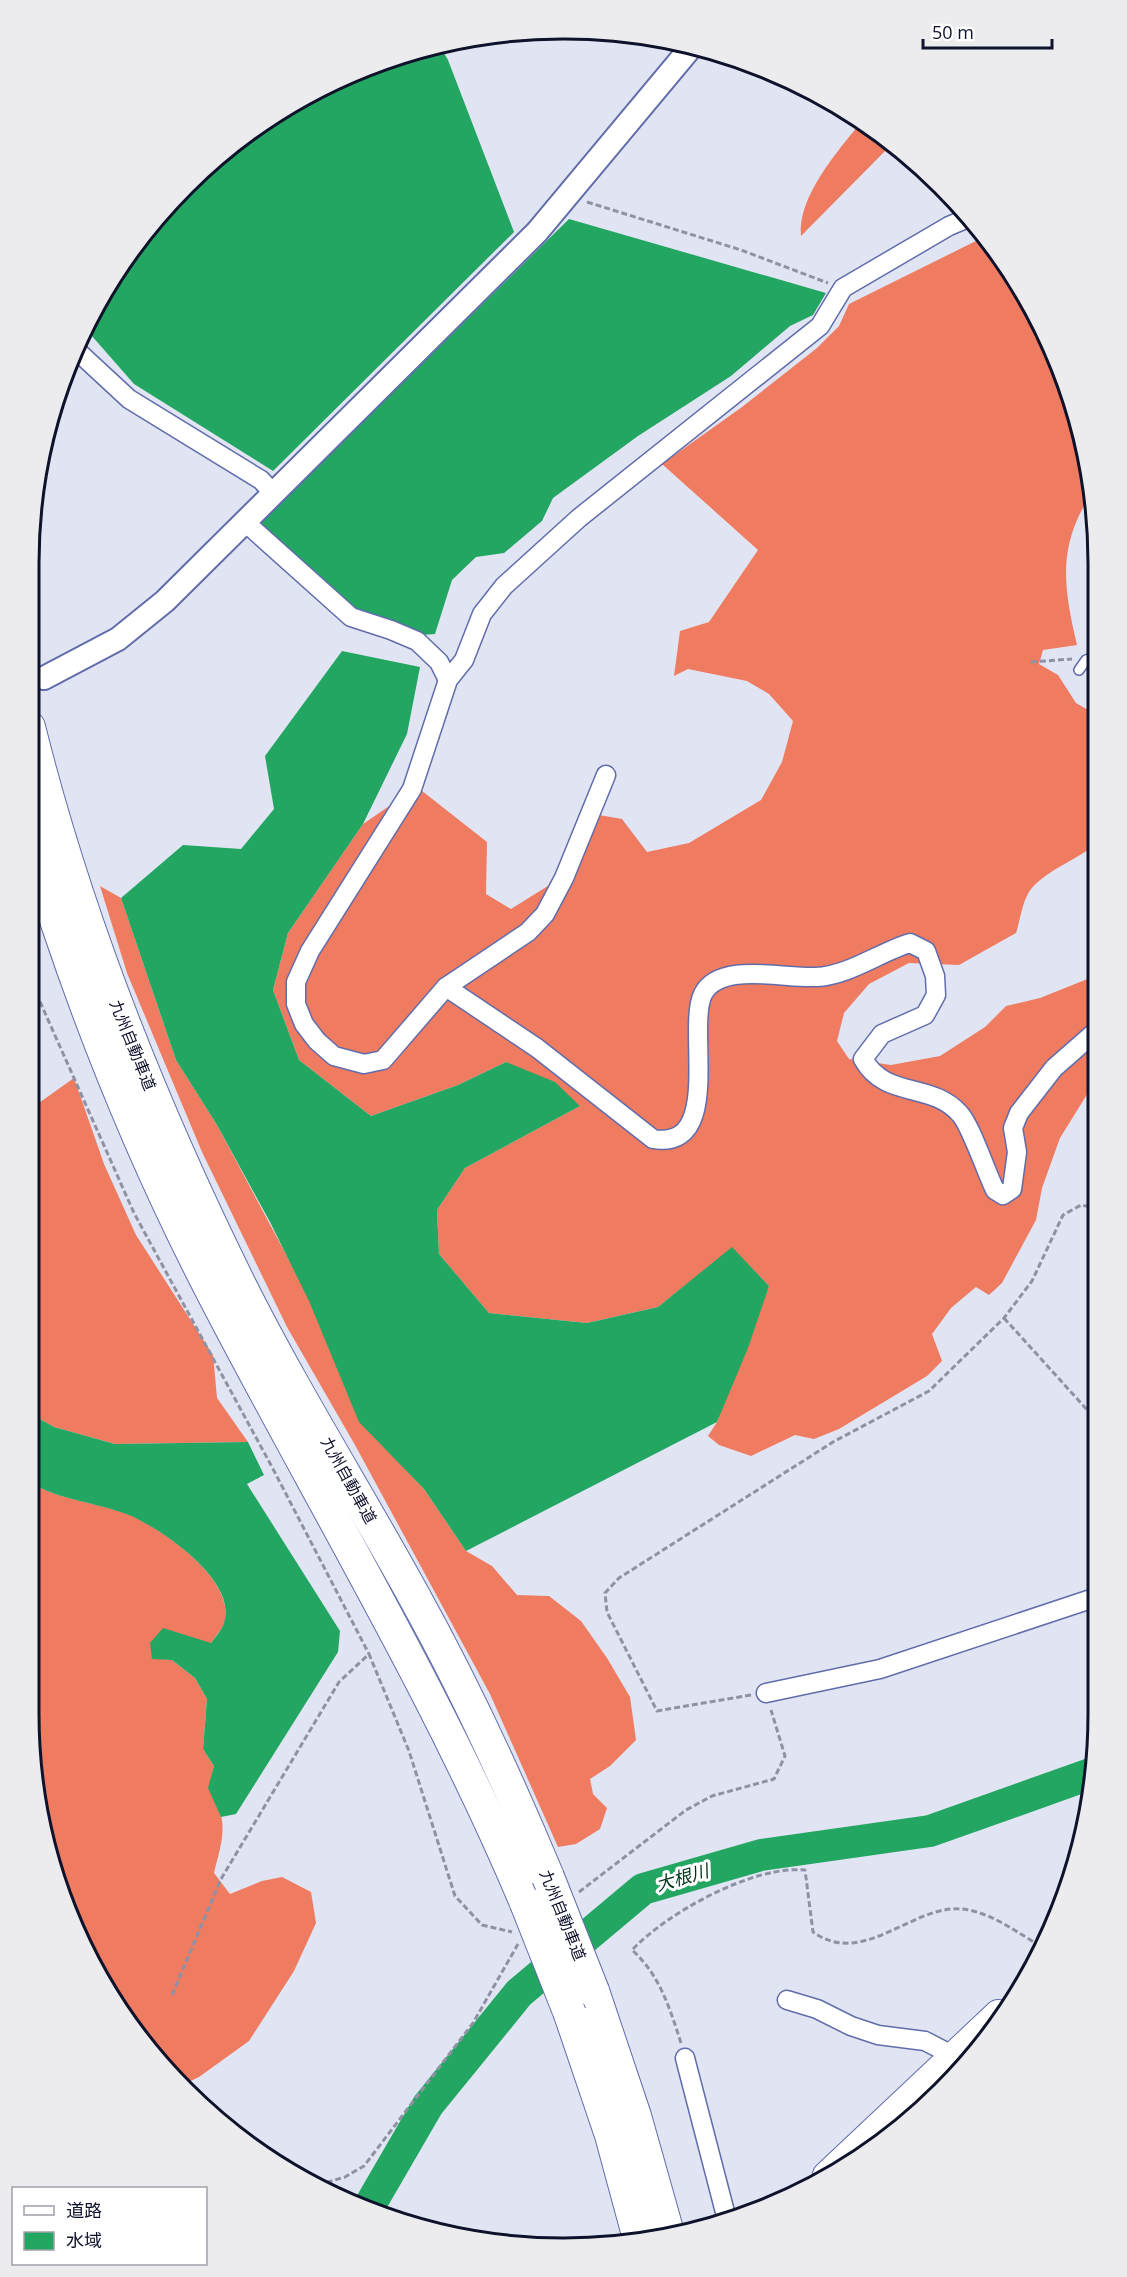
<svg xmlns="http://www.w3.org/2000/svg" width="1127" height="2277" viewBox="0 0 1127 2277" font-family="'Open Sans','Noto Sans JP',sans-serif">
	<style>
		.forest { fill: #ef7b60 }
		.water { fill: #23a662 }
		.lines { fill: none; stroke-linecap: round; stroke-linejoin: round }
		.river { stroke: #23a662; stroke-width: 32 }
		.tertiary-tunnel { stroke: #c1c5d5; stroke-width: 22; stroke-dasharray: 22 11; stroke-linecap: butt }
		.service-casing { stroke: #616cab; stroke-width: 12 }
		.minor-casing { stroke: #616cab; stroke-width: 21 }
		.tertiary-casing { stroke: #616cab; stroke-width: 26 }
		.secondary-casing { stroke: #616cab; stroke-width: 28 }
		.motorway-casing { stroke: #616cab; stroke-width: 34 }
		.path { stroke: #8e92a4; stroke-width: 3; stroke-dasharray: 6 3; stroke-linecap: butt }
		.service { stroke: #fff; stroke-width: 9 }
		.minor { stroke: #fff; stroke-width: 18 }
		.tertiary { stroke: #fff; stroke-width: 22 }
		.secondary { stroke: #fff; stroke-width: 26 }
		.motorway { stroke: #fff; stroke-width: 32 }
		.motorway-bridge-casing { stroke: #616cab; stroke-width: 34; stroke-linecap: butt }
		.motorway-bridge { stroke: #fff; stroke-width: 32 }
		.labels { text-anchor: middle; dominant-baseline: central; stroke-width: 6; stroke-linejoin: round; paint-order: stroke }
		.street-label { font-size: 16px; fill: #0e122b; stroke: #fff }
		.water-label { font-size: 18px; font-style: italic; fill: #003419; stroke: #fff }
		.rim { fill: none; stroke: #0e122b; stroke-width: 3 }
	</style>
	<rect width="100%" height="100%" fill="#e1e5f3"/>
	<g class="forest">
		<path d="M861,122L893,143L801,236C797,197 838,151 861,122Z"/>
		<path d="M986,236L1058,359L1093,491C1057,545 1063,585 1077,645L1043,650L1039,664L1058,675L1076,703L1095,714V845C1076,860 1041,873 1029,892C1022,903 1020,921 1016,933L959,965L909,963L869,984L844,1013L837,1041L849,1059L891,1065L940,1056L985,1027L1006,1006L1040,998L1095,976L1096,1080L1060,1138L1042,1188L1036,1220L1002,1283L989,1295L976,1287L951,1308L932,1334L942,1361L927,1376L839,1429L814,1439L795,1435L751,1456L719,1445L708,1436L717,1422L769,1286L732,1248L658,1307L587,1323L489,1313L439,1254L437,1210L465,1168L580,1106L506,1062L458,1085L371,1116L299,1060L273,990L288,933L363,824L417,787L487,842L486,894L511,909L551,884L599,815L622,819L647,852L689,843L761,800L782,762L793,721L769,694L747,681L688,669L674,676L680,631L709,622L758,550L662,464L742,407L817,348L839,326L849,304Z"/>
		<path d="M100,886L121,898L176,1060L217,1125L394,1457L424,1489L466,1551L492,1566L517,1595L549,1596L581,1621L607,1658L630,1697L636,1740L610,1766L590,1779L593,1794L607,1808L600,1829L576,1844L558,1847L490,1694L355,1445L287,1327L202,1152L127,973Z"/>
		<path d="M74,1078L104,1164L136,1235L213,1355L217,1398L248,1442L115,1444L54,1427L29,1413V1110Z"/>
		<path d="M29,1482C61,1501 97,1502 130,1515C162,1529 238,1581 224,1624C221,1630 215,1637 211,1643L152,1658L172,1660L195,1678L207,1699L203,1749L214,1766C206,1796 214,1790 221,1816C226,1834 218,1855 214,1873L230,1894L262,1881L282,1877L311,1892L316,1923L294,1971L249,2041L199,2077L182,2085L139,2039L57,1886L29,1713Z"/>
	</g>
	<g class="water">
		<path d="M440,46L448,60L514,232L273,471L134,384L84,327L126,259L137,252L139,238L210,161L296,100L391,57Z"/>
		<path d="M569,219L826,293L813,315L790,326L731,376L638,436L553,498L542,521L504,553L476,557L452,580L435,634L422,635L353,610L260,523Z"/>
		<path d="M342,651L420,667L407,734L363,824L288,933L273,990L299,1060L371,1116L458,1085L506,1062L555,1082L580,1106L465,1168L437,1210L439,1254L489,1313L587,1323L658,1307L732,1247L769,1286L748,1348L717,1422L466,1551L424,1489L359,1422L309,1301L270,1222L217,1125L176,1060L121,898L183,845L241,849L274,809L265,756Z"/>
		<path d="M29,1413L54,1427L115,1444L248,1442L264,1475L247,1484L340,1631L338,1652L236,1814L221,1817L208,1788L214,1766L203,1749L207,1699L195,1678L172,1660L152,1659L150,1643L163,1628L211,1643C215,1637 222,1630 224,1623C238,1581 162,1529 129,1515C96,1502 61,1501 29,1482Z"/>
	</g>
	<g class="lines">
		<path class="river" d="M370,2205L428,2105L519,1993L643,1889L761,1855L930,1831L1093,1773"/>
		<path class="tertiary-tunnel" d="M29,684L44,678"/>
		<g class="service-casing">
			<path id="service" d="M1079,670L1086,660L1094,657"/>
		</g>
		<g class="minor-casing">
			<g id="minor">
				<path d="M75,349L129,399L261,480L274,494"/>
				<path d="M245,522L351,617L391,630L417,641L439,662L448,680"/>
				<path d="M606,775L564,878L545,914L528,932L446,987L383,1060L364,1064L334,1056L317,1041L304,1024L296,1004V982L310,951L412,789L448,680L464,660L482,614L504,586L579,518L820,326L843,288L949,226L968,218"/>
				<path d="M446,987L537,1048L653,1139C724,1151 686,1028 703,994C720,961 785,979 816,977C848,976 880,952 910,943L926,951L935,976L936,995L925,1015L882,1034L863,1059C886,1100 931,1081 960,1114C970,1124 987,1174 995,1190L1003,1195L1012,1189L1017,1152L1013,1128L1019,1113L1054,1068L1095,1032"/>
				<path d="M766,1693L880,1669L1097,1597"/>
				<path d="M787,2000L817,2009L851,2026L878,2035L925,2041L952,2055"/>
				<path d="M685,2058L726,2216"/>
			</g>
		</g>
		<g class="tertiary-casing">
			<path id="tertiary" d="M44,678L118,639L165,601L537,232L693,45"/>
		</g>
		<g class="secondary-casing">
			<path id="secondary" d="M826,2175L998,2013"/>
		</g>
		<g class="motorway-casing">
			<g id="motorway">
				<path d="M29,727C77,920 152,1107 240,1285C293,1391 357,1492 414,1596C464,1686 508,1781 548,1877"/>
				<path d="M29,835C78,998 141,1157 220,1307C323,1505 439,1696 526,1903"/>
				<path d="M593,1991L635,2116L668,2233"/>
				<path d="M570,2014L611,2135L640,2242"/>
			</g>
		</g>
		<g class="path">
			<path d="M587,202L741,250L828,283"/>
			<path d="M1031,662L1072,659"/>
			<path d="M29,977L134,1213L272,1467L369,1654"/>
			<path d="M1004,1318L1090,1413L1096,1406"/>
			<path d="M751,1695L657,1711L607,1612L605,1593L619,1578L833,1442L929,1391L1004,1318L1032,1281L1063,1215L1081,1205L1096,1208"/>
			<path d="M579,1892L686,1810L712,1796L774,1779L785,1756L771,1710"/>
			<path d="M172,1995L221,1879L339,1682L369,1654L409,1751L455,1896L482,1925L512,1932"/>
			<path d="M681,2043C670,2009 660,1975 632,1950C667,1913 753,1865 805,1870L813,1932C863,1968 912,1905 961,1909C990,1911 1019,1934 1044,1948"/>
			<path d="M318,2185L345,2177L364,2166L473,2023L518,1944"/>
		</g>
		<use href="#service" class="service"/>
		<use href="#minor" class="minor"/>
		<use href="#tertiary" class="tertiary"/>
		<use href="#secondary" class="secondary"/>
		<use href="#motorway" class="motorway"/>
		<g class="motorway-bridge-casing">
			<g id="motorway-bridge">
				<path d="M548,1877L593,1991"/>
				<path d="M526,1903L570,2014"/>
			</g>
		</g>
		<use href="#motorway-bridge" class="motorway-bridge"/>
	</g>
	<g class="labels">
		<g class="street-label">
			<text transform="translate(133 1045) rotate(68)">九州自動車道</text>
			<text transform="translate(349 1480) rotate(61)">九州自動車道</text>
			<text transform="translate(563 1915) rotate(68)">九州自動車道</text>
		</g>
		<g class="water-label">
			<text transform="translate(682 1877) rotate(-16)">大根川</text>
		</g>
	</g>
	<path d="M0 0H1127V2277H0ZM563 39H564A524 524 0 0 1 1088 563V1714A524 524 0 0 1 564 2238H563A524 524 0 0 1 39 1714V563A524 524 0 0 1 563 39Z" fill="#ececee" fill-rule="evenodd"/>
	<path class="rim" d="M563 39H564A524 524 0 0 1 1088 563V1714A524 524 0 0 1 564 2238H563A524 524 0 0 1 39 1714V563A524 524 0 0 1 563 39Z"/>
	<rect x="12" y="2187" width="195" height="78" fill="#ffffff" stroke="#9fa0aa" stroke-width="1.5"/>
	<rect x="24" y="2206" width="30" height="9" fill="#ffffff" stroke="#9fa0aa" stroke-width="1.5"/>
	<text x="66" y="2217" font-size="18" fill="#0e122b">道路</text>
	<rect x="24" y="2232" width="30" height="18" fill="#23a662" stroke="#9fa0aa" stroke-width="1.5"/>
	<text x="66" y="2247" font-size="18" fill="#0e122b">水域</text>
	<path d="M923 39v9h129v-9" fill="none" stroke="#0e122b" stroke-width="3"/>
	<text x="932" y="39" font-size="18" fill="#0e122b" stroke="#ffffff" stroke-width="4.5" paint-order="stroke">50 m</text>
</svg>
